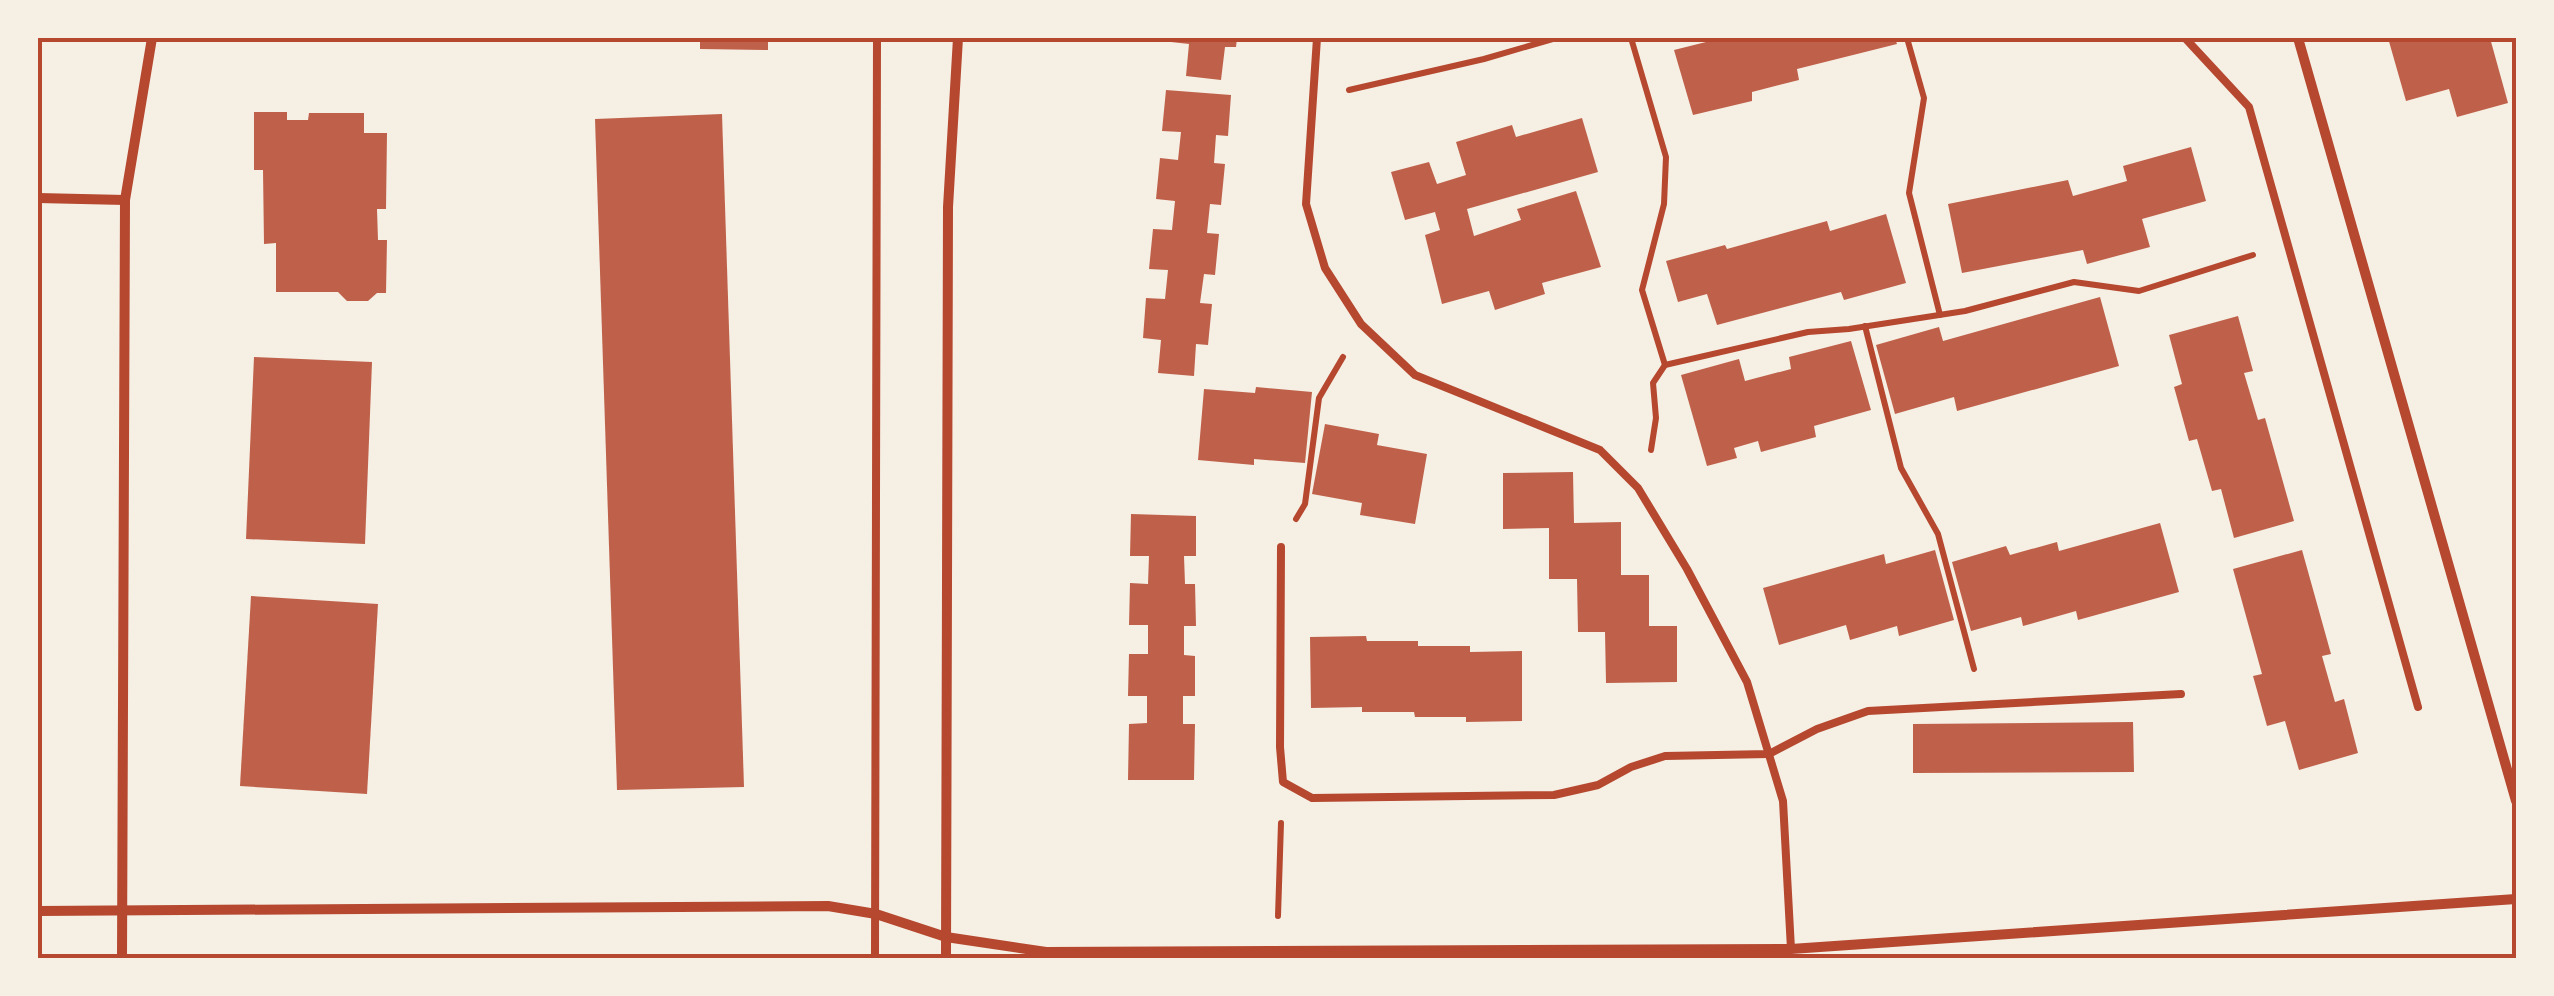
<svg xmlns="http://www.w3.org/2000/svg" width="2554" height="996" viewBox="0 0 2554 996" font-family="Manrope,sans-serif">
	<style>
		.building { fill: #bf614a }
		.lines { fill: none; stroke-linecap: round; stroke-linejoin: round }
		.path { stroke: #b5482f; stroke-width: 6 }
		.service { stroke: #b5482f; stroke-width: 8 }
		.minor { stroke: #b5482f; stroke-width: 10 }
		.neatline { fill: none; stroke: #b5482f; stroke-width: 4 }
	</style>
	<rect width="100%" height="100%" fill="#f6efe4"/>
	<g class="building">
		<path d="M700,38H768V50L700,49Z"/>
		<path d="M1171,38H1237L1236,47H1225L1221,80L1186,76L1189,44L1171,42Z"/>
		<path d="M1722,38H1895L1897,44L1797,69L1799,80L1752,92V101L1693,115L1674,50Z"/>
		<path d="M2388,38H2490L2508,103L2457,117L2449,89L2406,101Z"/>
		<path d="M1166,90L1231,95L1228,136L1216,135L1214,163L1225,164L1221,205L1210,204L1207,233L1219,234L1215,275L1204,274L1200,303L1212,304L1208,345L1196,344L1194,376L1158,373L1161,340L1143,338L1146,298L1165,299L1168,270L1149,269L1153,229L1172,230L1175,201L1156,199L1160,158L1178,160L1181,132L1162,131Z"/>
		<path d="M254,112H287V120H308L309,113H364V133H387L386,209H377L378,240H387L386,293H377L368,301H347L338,292H276V243L264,244L263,170H254Z"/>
		<path d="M722,114L744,787L617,790L595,119Z"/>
		<path d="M1582,118L1598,172L1467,209L1474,236L1521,220L1517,209L1576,191L1601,267L1542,283L1545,294L1495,310L1489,291L1442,304L1425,235L1440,230L1435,212L1405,220L1391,172L1429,162L1437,184L1466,175L1456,142L1512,125L1516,137Z"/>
		<path d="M2191,147L2206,201L2142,219L2150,247L2087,264L2083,250L1962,273L1948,204L2068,180L2073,196L2127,181L2123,166Z"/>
		<path d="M1886,214L1906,283L1844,300L1841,292L1717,325L1707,294L1678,302L1666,261L1725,245L1727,249L1827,221L1830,231Z"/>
		<path d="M2100,297L2119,366L1957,411L1954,397L1895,414L1876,345L1939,327L1943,341Z"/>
		<path d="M2238,316L2253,371L2244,373L2258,420L2265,418L2294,521L2234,538L2221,489L2212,491L2197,439L2189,441L2174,387L2182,384L2169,335Z"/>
		<path d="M1851,341L1871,410L1814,426L1816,437L1761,452L1758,441L1734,448L1737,458L1707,466L1681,375L1739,359L1745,381L1791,369L1789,357Z"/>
		<path d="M254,357L372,362L365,544L246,539Z"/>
		<path d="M1256,387L1312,392L1305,463L1254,459V465L1198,460L1204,389L1255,393Z"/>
		<path d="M1325,424L1379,434L1377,445L1427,454L1415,524L1360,515L1362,503L1312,494Z"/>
		<path d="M1573,472L1574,523L1621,522V575H1649V626H1677V682L1606,683L1605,632H1578L1577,579H1549V528L1503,529V473Z"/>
		<path d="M1131,514L1196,516V556H1184L1185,584H1195L1196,626H1184V655L1195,656V696H1183V724H1195L1194,780H1128L1129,724L1147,723V696H1128L1129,654H1148V625H1129L1130,583L1148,584L1149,556H1130Z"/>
		<path d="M2160,523L2179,592L2078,620L2076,611L2023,626L2021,617L1971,631L1952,562L2006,546L2010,555L2057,542L2059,551Z"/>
		<path d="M1935,550L1954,620L1899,636L1897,626L1850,640L1846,625L1779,645L1763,588L1884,554L1886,564Z"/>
		<path d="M2302,550L2331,654L2322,656L2335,702L2344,699L2358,753L2299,770L2285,721L2267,726L2253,676L2262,674L2233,569Z"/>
		<path d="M251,596L378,604L367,794L240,786Z"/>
		<path d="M1366,636L1367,641H1418V646H1470V652L1522,651V721L1466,722V717H1415L1414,712H1362V707L1311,708L1310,637Z"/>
		<path d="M2133,722L2134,772L1913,773V724Z"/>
	</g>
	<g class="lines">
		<g class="path">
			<path d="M1631,38L1666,157L1664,204L1642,290L1665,365"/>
			<path d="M1907,38L1924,98L1909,193L1940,315"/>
			<path d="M1349,90L1484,59L1556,38"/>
			<path d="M1865,326L1901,468L1938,534L1974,669"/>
			<path d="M1651,450L1656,418L1653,383L1665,365L1808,332L1849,329L1965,311L2074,282L2139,291L2253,255"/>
			<path d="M1296,519L1305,504L1319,398L1343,357"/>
			<path d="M1278,916L1281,823"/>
		</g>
		<g class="service">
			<path d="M1317,38L1306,204L1325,268L1361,324L1415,375L1600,450L1638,488L1687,569L1747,682L1783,801L1791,949"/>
			<path d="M2185,38L2249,107L2418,707"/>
			<path d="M1281,547L1280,747L1283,782L1312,798L1554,795L1598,785L1631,767L1665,756L1769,754L1817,729L1868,711L2181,694"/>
			<path d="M875,958L877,38"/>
		</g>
		<g class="minor">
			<path d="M2298,38L2516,801"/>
			<path d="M38,198L125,200"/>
			<path d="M38,911L828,906L876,914L946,937L1046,952L1791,949L2516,899"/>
			<path d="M122,958L125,200L152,38"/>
			<path d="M946,958L948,207L958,38"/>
		</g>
	</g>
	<rect width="2554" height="996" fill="none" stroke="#f6efe4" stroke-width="80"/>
	<rect x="40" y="40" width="2474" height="916" class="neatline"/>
</svg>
